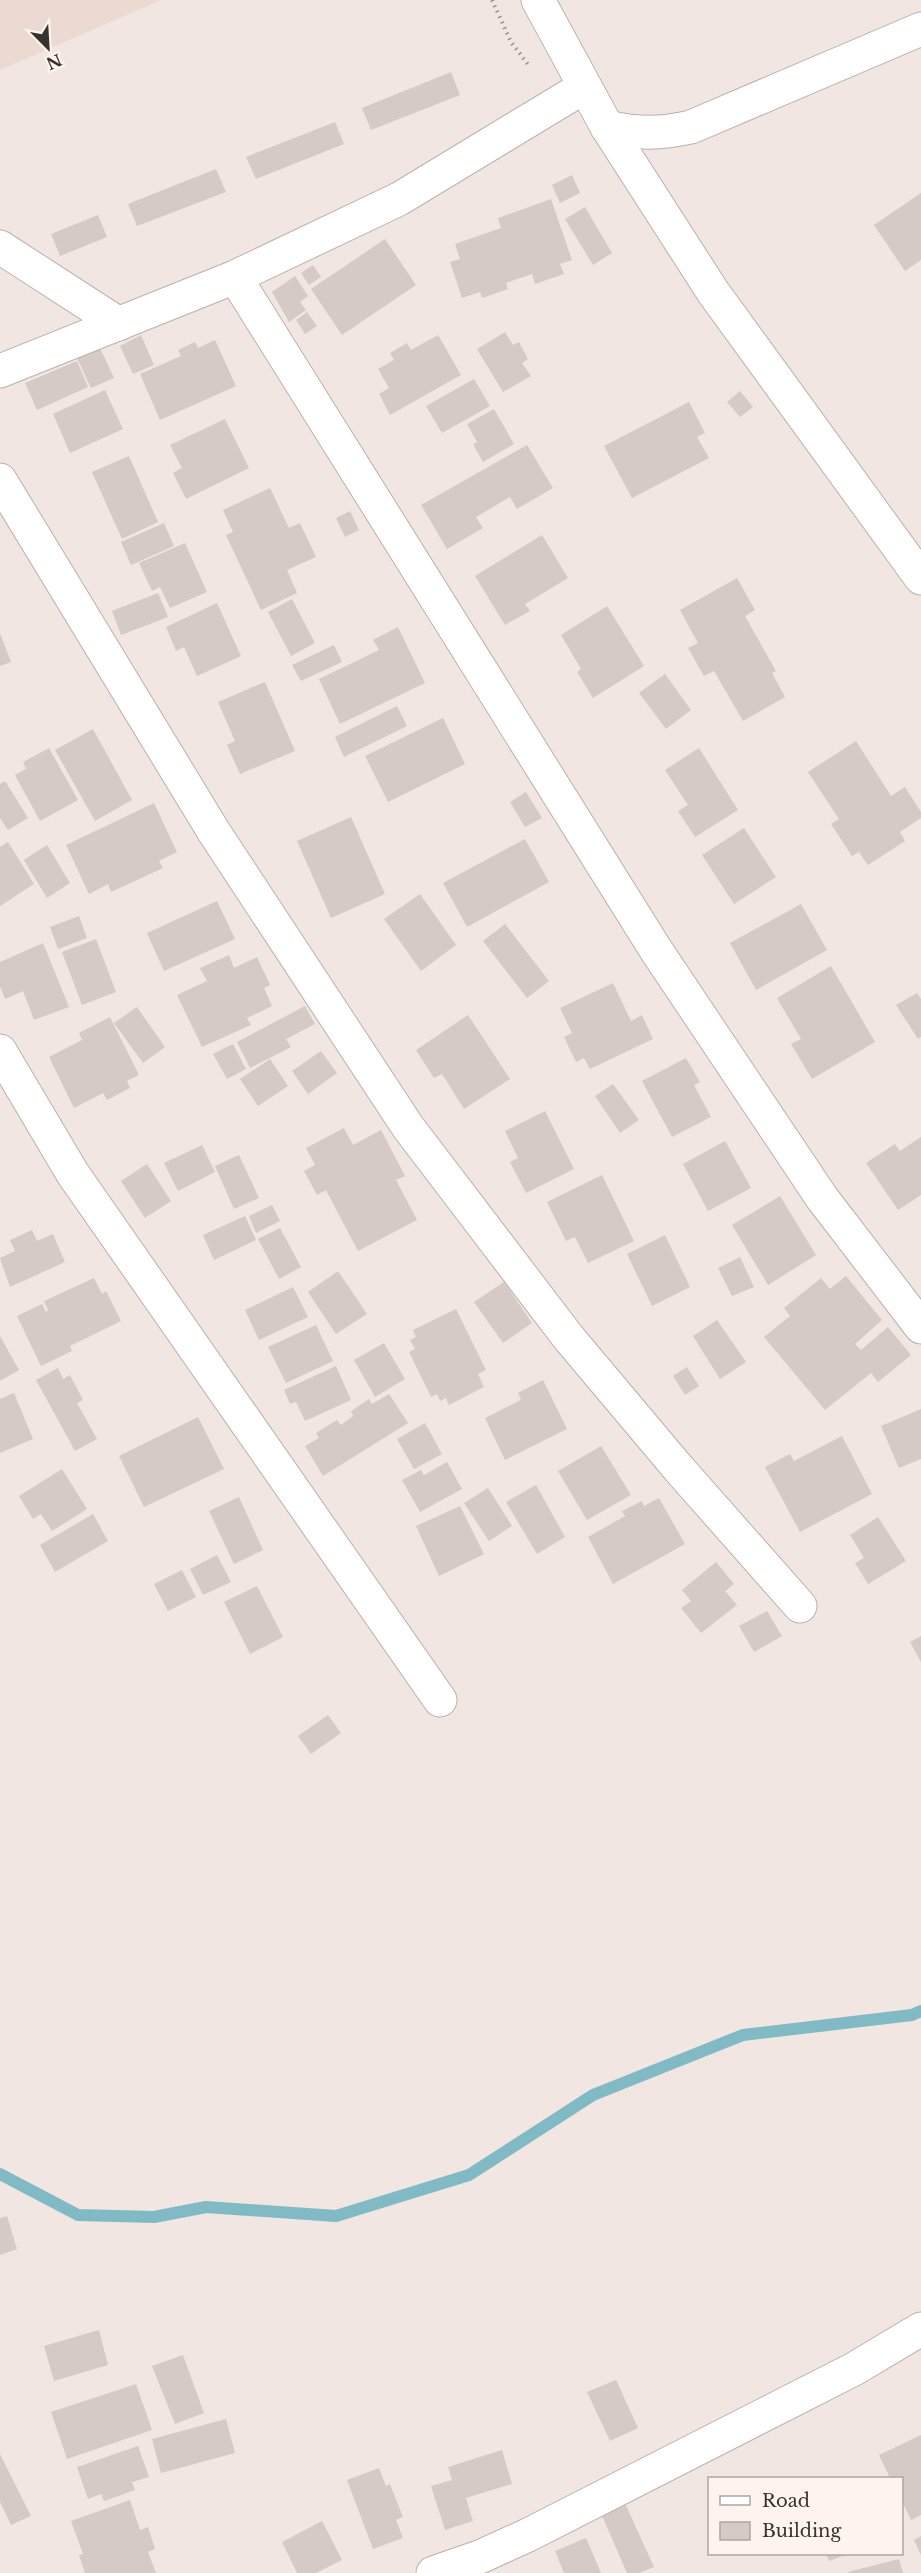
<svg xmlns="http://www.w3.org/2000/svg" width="921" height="2573" viewBox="0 0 921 2573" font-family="'Libre Baskerville',serif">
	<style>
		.built { fill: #ecd9d2 }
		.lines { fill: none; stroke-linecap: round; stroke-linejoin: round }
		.stream { stroke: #7fbac5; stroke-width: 12 }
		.building { fill: #d5cac6 }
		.minor-casing { stroke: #bbb0ad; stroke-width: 35 }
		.path { stroke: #99918e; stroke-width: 4; stroke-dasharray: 1.5 4.5; stroke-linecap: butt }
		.minor { stroke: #fff; stroke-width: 33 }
	</style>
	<rect width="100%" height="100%" fill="#f1e6e2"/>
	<path class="built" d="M0,0H161L0,70Z"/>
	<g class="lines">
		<path class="stream" d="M0,2174L78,2215L154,2217L206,2207L336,2216L469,2175L593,2095L743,2035L912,2015L921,2011"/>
	</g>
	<g class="building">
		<path d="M451,72L460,95L371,130L362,108Z"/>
		<path d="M335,122L344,144L256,179L246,157Z"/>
		<path d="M216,169L226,192L137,226L128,204Z"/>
		<path d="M572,175L580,193L560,203L552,185Z"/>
		<path d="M921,193V260L905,271L874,225Z"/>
		<path d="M551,199L572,260L560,264L564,274L535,284L532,274L506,283L508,289L482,298L480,292L462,298L450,262L460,259L455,244L501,228L498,218Z"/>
		<path d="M585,207L612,253L593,265L565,219Z"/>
		<path d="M98,215L107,237L60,256L51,234Z"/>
		<path d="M385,239L416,285L342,335L311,289Z"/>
		<path d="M313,265L321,277L309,285L301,273Z"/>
		<path d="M295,276L308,296L300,302L306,310L289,322L272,292Z"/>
		<path d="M307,312L317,326L305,334L296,320Z"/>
		<path d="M505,332L513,345L519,342L528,359L522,363L531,376L503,392L477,349Z"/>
		<path d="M141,335L154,365L133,374L120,346Z"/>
		<path d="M438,335L461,375L390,415L379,394L389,388L378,369L394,360L390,353L407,343L411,350Z"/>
		<path d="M215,340L236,386L160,420L140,374L181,356L178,350L195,342L198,348Z"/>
		<path d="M100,348L114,378L91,388L77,358Z"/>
		<path d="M77,361L88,387L37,410L25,383Z"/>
		<path d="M474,379L490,406L442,433L426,406Z"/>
		<path d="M105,390L123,429L70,453L53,414Z"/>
		<path d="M740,391L753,407L740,417L727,402Z"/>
		<path d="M689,402L705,433L697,437L709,458L632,498L604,446Z"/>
		<path d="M494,409L514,444L483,462L473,444L477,442L467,424Z"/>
		<path d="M225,419L249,468L186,499L173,473L182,468L170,445Z"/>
		<path d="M527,445L553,488L517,509L510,497L476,517L483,528L447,549L421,505Z"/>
		<path d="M129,456L158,522L122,539L92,472Z"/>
		<path d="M270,488L289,528L300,523L316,557L287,570L297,593L261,610L226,535L233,532L223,510Z"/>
		<path d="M350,511L359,530L345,537L336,518Z"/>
		<path d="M164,523L174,546L131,565L121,542Z"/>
		<path d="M542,535L568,578L525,604L530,611L505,625L475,576Z"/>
		<path d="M185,543L207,592L170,608L160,587L152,591L139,563Z"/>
		<path d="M737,578L755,610L745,616L776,671L772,673L785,697L743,721L714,671L704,676L688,648L698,643L680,610Z"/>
		<path d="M158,593L168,617L121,635L112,611Z"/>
		<path d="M292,599L315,643L291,656L268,612Z"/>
		<path d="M217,603L241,656L197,676L184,647L176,651L166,627Z"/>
		<path d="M607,606L644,666L593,698L577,672L581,669L561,635Z"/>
		<path d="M398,627L425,683L340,724L319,679L379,650L373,640Z"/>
		<path d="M0,633L11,662L0,666Z"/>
		<path d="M334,645L342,662L301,681L292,665Z"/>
		<path d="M665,674L691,710L666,729L639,693Z"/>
		<path d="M265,682L295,751L240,774L227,745L235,741L218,702Z"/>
		<path d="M397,706L407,726L344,757L335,737Z"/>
		<path d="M443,718L465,764L388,802L365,756Z"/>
		<path d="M93,729L132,800L95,821L55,750Z"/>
		<path d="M856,741L891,796L905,787L921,812V818L900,832L905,841L868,865L859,852L852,856L831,824L839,819L808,772Z"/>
		<path d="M49,748L78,800L40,821L15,775L26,769L23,762Z"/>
		<path d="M699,748L738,810L695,837L678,811L688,805L665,770Z"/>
		<path d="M5,781L28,818L8,830L0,818V784Z"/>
		<path d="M526,792L542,818L525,827L510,802Z"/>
		<path d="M154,803L177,852L159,861L163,868L111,892L108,884L89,894L66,845Z"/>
		<path d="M351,817L385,894L331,918L297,841Z"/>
		<path d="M744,828L776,877L734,904L702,855Z"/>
		<path d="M525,839L549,882L467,927L443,883Z"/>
		<path d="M8,842L34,884L0,906V847Z"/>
		<path d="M47,845L70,883L47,898L24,860Z"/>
		<path d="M420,894L456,945L421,971L384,919Z"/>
		<path d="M217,901L235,939L164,971L147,933Z"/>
		<path d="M801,904L827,950L756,990L730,943Z"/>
		<path d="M79,916L87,938L58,949L50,927Z"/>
		<path d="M505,924L549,981L527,998L483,941Z"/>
		<path d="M96,939L116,992L82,1005L62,952Z"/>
		<path d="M43,943L69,1007L34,1020L23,991L5,999L0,986V962Z"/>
		<path d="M229,955L234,968L257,957L270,985L264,988L272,1006L247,1018L251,1025L202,1047L177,995L207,981L200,968Z"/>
		<path d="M831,966L875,1042L812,1079L791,1044L801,1039L777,998Z"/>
		<path d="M613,983L631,1021L642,1015L653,1039L590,1069L584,1058L576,1062L564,1037L572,1033L560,1008Z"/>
		<path d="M917,993L921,999V1037L918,1039L896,1005Z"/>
		<path d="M305,1006L315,1024L286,1039L291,1047L250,1068L237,1042Z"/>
		<path d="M137,1007L165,1047L143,1063L114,1023Z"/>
		<path d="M468,1015L510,1079L464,1109L442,1074L434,1078L416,1050Z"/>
		<path d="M110,1017L139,1075L127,1081L130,1088L107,1100L103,1093L74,1108L49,1057L82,1040L79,1033Z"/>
		<path d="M233,1044L246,1069L227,1079L213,1054Z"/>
		<path d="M321,1051L337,1073L308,1094L292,1071Z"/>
		<path d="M686,1058L700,1082L694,1085L711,1117L672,1137L642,1081Z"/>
		<path d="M270,1059L288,1086L258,1106L240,1079Z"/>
		<path d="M613,1084L639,1120L620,1133L595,1096Z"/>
		<path d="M545,1111L574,1169L526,1193L510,1162L518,1158L505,1131Z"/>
		<path d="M344,1128L353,1145L381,1130L405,1176L396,1180L417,1220L358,1251L326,1190L317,1195L304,1171L315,1165L306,1148Z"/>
		<path d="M921,1137V1195L898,1210L866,1163L895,1144L900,1151Z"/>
		<path d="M725,1141L751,1188L708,1211L683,1164Z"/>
		<path d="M202,1145L215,1172L178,1191L164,1163Z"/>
		<path d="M239,1155L259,1198L234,1209L215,1166Z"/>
		<path d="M147,1164L171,1201L145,1218L121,1181Z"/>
		<path d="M602,1175L634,1241L588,1263L575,1237L566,1241L547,1202Z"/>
		<path d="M780,1196L816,1255L768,1285L732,1225Z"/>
		<path d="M272,1205L280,1221L256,1233L249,1216Z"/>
		<path d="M245,1216L256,1240L214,1260L203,1235Z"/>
		<path d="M280,1228L301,1267L279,1279L258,1239Z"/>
		<path d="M32,1230L37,1241L53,1234L65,1262L10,1287L0,1258L15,1251L10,1240Z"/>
		<path d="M665,1235L690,1287L652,1306L627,1254Z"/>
		<path d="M740,1257L754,1287L732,1296L718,1268Z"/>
		<path d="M338,1271L367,1314L336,1334L308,1292Z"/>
		<path d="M846,1276L882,1320L855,1344L861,1350L888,1327L911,1355L878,1382L871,1373L825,1410L764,1337L790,1316L784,1308L821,1278L830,1289Z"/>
		<path d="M94,1278L102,1294L106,1291L121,1321L70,1346L72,1351L41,1366L17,1316L42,1304L46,1312L48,1310L44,1301Z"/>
		<path d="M504,1282L532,1323L503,1343L474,1302Z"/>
		<path d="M293,1287L308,1317L259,1340L245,1310Z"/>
		<path d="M456,1309L486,1370L478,1374L484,1387L449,1405L446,1398L440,1401L437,1394L431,1397L409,1352L415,1349L410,1340L416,1337L413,1330Z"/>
		<path d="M717,1320L746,1362L720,1379L693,1336Z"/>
		<path d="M316,1325L333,1361L286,1383L268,1347Z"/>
		<path d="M0,1336L19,1370L0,1381Z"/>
		<path d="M384,1343L405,1379L375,1397L354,1360Z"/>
		<path d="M336,1366L351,1400L305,1421L296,1402L290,1404L284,1390Z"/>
		<path d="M687,1367L699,1386L685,1395L673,1376Z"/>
		<path d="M58,1368L63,1379L70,1375L83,1400L77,1403L97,1439L75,1451L36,1380Z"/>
		<path d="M543,1380L567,1429L505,1460L485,1418L521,1400L518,1393Z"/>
		<path d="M14,1393L33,1439L0,1453V1399Z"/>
		<path d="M389,1394L408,1423L323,1476L305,1446L319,1438L316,1433L337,1420L341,1425L353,1416L351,1411L369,1399L372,1404Z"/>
		<path d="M921,1409V1459L899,1468L881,1426Z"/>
		<path d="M198,1417L224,1469L144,1507L119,1456Z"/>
		<path d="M425,1423L442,1454L414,1469L397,1439Z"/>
		<path d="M842,1436L872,1494L800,1532L765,1467L790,1454L794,1461Z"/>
		<path d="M601,1446L631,1495L587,1520L558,1471Z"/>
		<path d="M447,1462L462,1489L420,1512L402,1480L421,1470L424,1475Z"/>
		<path d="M62,1469L87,1509L52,1531L41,1514L33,1519L19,1496Z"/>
		<path d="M536,1485L565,1537L537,1554L506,1502Z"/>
		<path d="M488,1488L512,1526L489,1541L464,1503Z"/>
		<path d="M239,1497L263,1550L234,1564L209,1511Z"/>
		<path d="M659,1498L685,1544L613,1584L588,1537L625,1516L622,1511L642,1501L644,1506Z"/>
		<path d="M460,1506L484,1554L439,1576L416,1526Z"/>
		<path d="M93,1514L108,1541L55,1572L40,1545Z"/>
		<path d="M878,1517L906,1561L868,1584L855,1563L864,1558L850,1535Z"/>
		<path d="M217,1555L231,1582L203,1595L190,1569Z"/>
		<path d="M716,1562L734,1584L725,1591L737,1605L701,1633L681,1608L691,1601L682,1590Z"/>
		<path d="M182,1570L196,1597L168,1611L154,1584Z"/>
		<path d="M257,1586L283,1637L250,1654L224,1602Z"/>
		<path d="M767,1611L782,1636L754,1652L739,1626Z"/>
		<path d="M921,1636V1662L910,1642Z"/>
		<path d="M328,1715L341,1733L311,1754L298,1736Z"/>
		<path d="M7,2216L17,2249L0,2255V2218Z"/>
		<path d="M99,2330L108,2365L54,2381L44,2346Z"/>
		<path d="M183,2355L204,2413L175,2424L152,2366Z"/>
		<path d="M616,2380L638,2428L610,2441L587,2392Z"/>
		<path d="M136,2384L152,2430L67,2459L51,2412Z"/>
		<path d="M226,2419L235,2453L161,2473L152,2439Z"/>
		<path d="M921,2435V2515L911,2520L902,2501V2478H890L879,2455Z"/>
		<path d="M138,2446L149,2477L132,2482L135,2490L104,2501L101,2494L88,2499L77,2467Z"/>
		<path d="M502,2450L512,2484L466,2498L473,2521L445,2530L431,2486L452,2480L448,2467Z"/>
		<path d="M0,2454L31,2516L11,2525L0,2502Z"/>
		<path d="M379,2468L386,2486L390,2484L403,2517L396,2520L403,2538L373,2549L347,2480Z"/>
		<path d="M623,2499L654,2567L639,2573H627L599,2509Z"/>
		<path d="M130,2500L140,2530L148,2527L155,2549L148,2552L156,2573H85L79,2555L83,2554L71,2521Z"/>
		<path d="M322,2521L342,2560L316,2573H297L282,2542Z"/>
		<path d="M921,2536V2555L914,2540Z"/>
		<path d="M586,2538L601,2573H564L555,2551Z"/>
		<path d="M826,2554H848L829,2561Z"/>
		<path d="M899,2559L903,2573H848V2572Z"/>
	</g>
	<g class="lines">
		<g class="minor-casing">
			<g id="minor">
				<path d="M538,0L607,127L713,292L921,578"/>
				<path d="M607,127C639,134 659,134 691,127L921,29"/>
				<path d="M0,247L119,324"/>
				<path d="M235,277L656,950L822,1198L921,1327"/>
				<path d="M0,371L235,277L399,199L584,87"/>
				<path d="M0,480L214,832L408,1127L568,1337L679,1469L800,1606"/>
				<path d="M0,1051L73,1174L440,1700"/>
				<path d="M433,2573L482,2556L528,2535L854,2369L921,2329"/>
			</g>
		</g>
		<path class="path" d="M492,0L511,42L530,67"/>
		<use href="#minor" class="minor"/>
	</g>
	<rect x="708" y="2477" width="195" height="78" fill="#fef3ef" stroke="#aea6a3" stroke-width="1.5"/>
	<rect x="720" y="2496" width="30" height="9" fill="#ffffff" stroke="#aea6a3" stroke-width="1.5"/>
	<text x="762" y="2507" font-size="18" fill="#363230">Road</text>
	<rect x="720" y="2522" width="30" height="18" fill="#d5cac6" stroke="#aea6a3" stroke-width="1.5"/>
	<text x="762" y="2537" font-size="18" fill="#363230">Building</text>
	<g transform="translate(48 48) rotate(156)" stroke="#fef3ef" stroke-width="4.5" paint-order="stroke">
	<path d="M0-4.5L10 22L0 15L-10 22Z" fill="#363230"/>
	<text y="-9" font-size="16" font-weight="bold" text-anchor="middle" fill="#363230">N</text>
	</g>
</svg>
